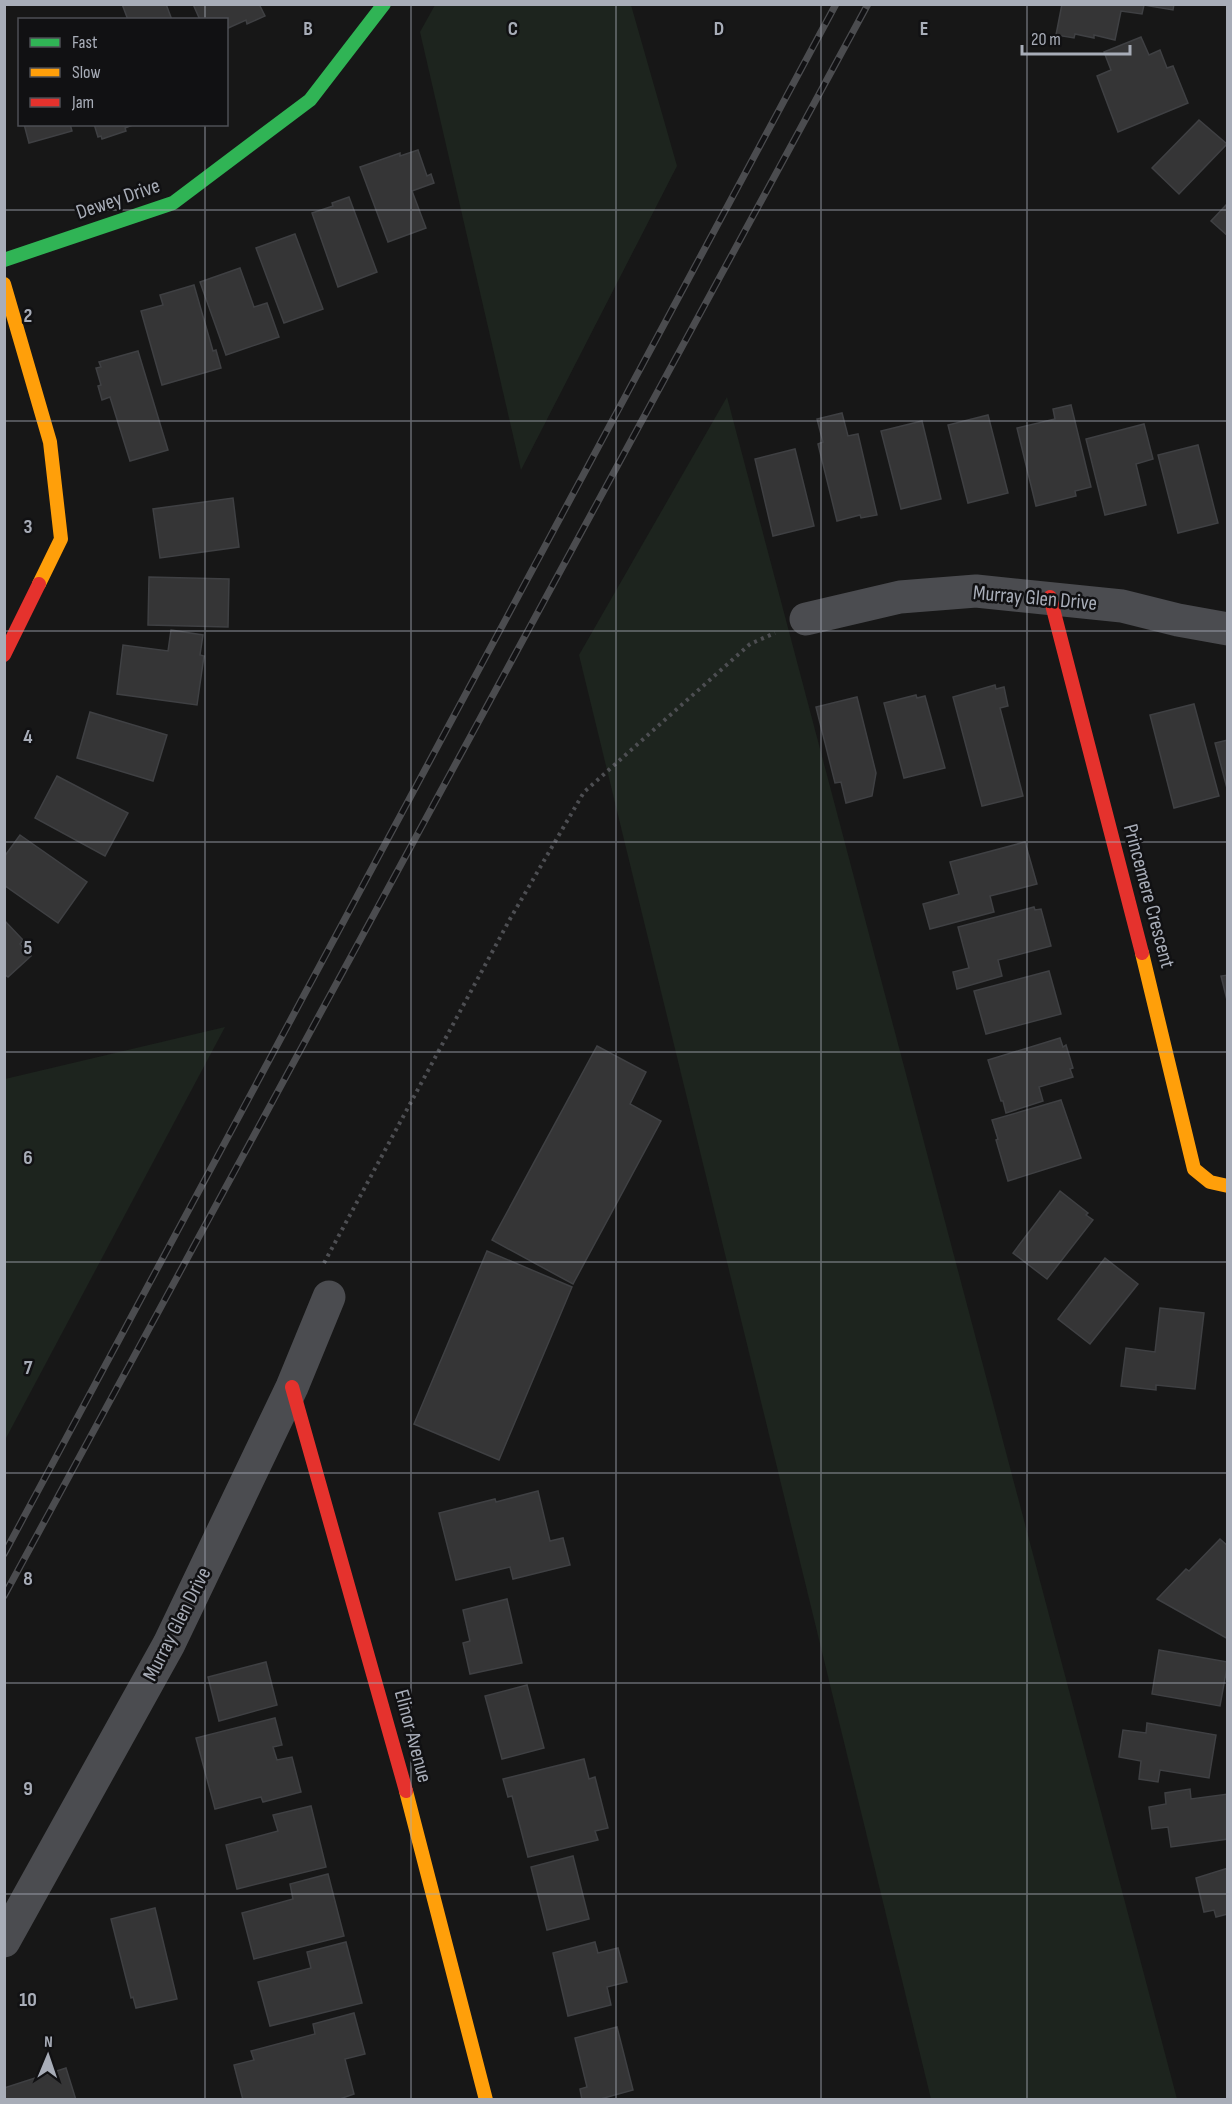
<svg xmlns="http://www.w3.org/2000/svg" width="1232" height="2104" viewBox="0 0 1232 2104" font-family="'Sofia Sans Condensed',sans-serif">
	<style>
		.green { fill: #1d241e }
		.building { fill: #353536; stroke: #3f4043; stroke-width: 1.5 }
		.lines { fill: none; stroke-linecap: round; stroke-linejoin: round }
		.path { stroke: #4d4e52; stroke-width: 4; stroke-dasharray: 3 4.5; stroke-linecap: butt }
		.street { stroke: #4b4c50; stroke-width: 33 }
		.fast { stroke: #30b455; stroke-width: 14 }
		.slow { stroke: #ff9f0a; stroke-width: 14 }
		.jam { stroke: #e5322d; stroke-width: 14 }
		.rail-casing { stroke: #4b4c4f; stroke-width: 7 }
		.rail { stroke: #111113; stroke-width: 4.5; stroke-dasharray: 14; stroke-linecap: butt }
		.grid { fill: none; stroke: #a8adb8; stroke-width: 1.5; stroke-opacity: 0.55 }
		.labels { text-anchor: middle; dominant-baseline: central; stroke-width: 5; stroke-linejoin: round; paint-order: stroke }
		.street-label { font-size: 21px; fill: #a8adb8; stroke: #111113 }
		.grid-label { font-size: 20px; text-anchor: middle; font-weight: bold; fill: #a8adb8; stroke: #111113; stroke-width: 5; stroke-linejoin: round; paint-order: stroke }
	</style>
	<rect width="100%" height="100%" fill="#171717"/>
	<g class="green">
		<path d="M435,5H631L677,166L521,470L420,32Z"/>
		<path d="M727,397L1177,2099H931L579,655Z"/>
		<path d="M225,1027L5,1440V1079Z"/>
	</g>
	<g class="building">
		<path d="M122,4H166L172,20H128Z"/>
		<path d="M193,4H259L265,16L247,24L246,20L226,29V20H200Z"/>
		<path d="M1062,4H1174L1173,10L1144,5L1142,14L1121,11L1115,40L1094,35V38L1075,34L1074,38L1056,35Z"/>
		<path d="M1141,37L1149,55L1160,50L1167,68L1173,66L1188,103L1118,132L1097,76L1111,70L1104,52Z"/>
		<path d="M1199,120L1227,144L1179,194L1152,168Z"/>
		<path d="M24,124H70L72,131L29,143Z"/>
		<path d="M94,124H135L125,128L126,131L102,139L101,136L98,137Z"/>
		<path d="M418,150L427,176L431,174L434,183L412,191L426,228L388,242L360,167L400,153V156Z"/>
		<path d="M349,197L377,272L338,287L312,213L333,206L332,203Z"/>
		<path d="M1228,203V236L1211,221Z"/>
		<path d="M295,234L323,309L284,323L256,248Z"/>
		<path d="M240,268L254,307L267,303L279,337L226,355L200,282Z"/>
		<path d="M194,285L213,351L216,350L221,368L162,385L141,311L163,305L160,295Z"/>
		<path d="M138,351L168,450L130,461L110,397L102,400L98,386L101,385L96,368L101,367L99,362Z"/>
		<path d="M1071,405L1091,487L1075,491L1076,496L1036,506L1017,428L1055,419L1053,409Z"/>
		<path d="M842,413L848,436L858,434L877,515L861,518L860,515L837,521L818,444L823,442L817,419Z"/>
		<path d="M988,415L1008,493L968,503L948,425Z"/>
		<path d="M922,421L941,499L901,509L881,431Z"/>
		<path d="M1144,424L1153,459L1136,464L1146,505L1105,515L1086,439Z"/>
		<path d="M1198,445L1218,523L1178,533L1158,455Z"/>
		<path d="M795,449L814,526L773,536L755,459Z"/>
		<path d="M233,498L239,547L160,558L153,509Z"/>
		<path d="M149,577L229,579L228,627L148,625Z"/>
		<path d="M171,630L203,635L200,655L204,656L197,705L117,694L123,645L168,651Z"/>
		<path d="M995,685L996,689L1004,687L1008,706L1000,708L1023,796L982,806L953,697Z"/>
		<path d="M916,695L917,698L925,696L945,768L904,778L884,703Z"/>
		<path d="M857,697L876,773L872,796L846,803L841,782L835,783L816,707Z"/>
		<path d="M1194,704L1219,796L1174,808L1150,715Z"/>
		<path d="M90,712L167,735L153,781L77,758Z"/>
		<path d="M1228,740V792L1215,743Z"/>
		<path d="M57,776L128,813L105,856L35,818Z"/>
		<path d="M20,835L87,882L58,923L4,885V857Z"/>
		<path d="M1025,842L1037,884L990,896L994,912L930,929L923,904L959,894L950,862Z"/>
		<path d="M1034,907L1035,910L1041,909L1051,946L998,960L1002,976L957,989L953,972L969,968L958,927Z"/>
		<path d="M4,920L23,940L20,944L31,956L8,977L4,974Z"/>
		<path d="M1049,971L1061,1014L986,1034L974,991Z"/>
		<path d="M1228,975V1004L1221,976Z"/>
		<path d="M1060,1038L1063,1047L1066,1045L1073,1068L1070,1069L1073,1077L1039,1087L1043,1101L1006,1113L1003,1101H1001L988,1060Z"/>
		<path d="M597,1046L646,1072L630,1104L661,1121L573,1284L492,1240Z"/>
		<path d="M1061,1100L1081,1158L1008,1181L996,1140L998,1139L992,1120Z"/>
		<path d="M1060,1191L1088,1213L1086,1215L1093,1220L1047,1279L1013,1253Z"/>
		<path d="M487,1251L572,1287L499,1460L414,1424Z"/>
		<path d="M1105,1258L1138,1284L1090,1344L1058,1319Z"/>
		<path d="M1160,1308L1204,1313L1195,1389L1156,1385V1390L1121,1386L1126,1348L1155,1352Z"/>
		<path d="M538,1491L550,1541L563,1538L570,1565L513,1579L510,1567L456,1580L439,1513L495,1499L496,1502Z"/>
		<path d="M1220,1539L1228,1546V1639L1157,1599L1186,1569L1189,1571Z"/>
		<path d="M507,1599L522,1663L470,1674L463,1643L470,1641L463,1610Z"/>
		<path d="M1159,1650L1228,1662L1220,1706L1152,1694Z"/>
		<path d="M266,1662L277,1705L219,1721L208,1677Z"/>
		<path d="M527,1685L544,1748L502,1759L485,1696Z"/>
		<path d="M275,1718L282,1745L273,1747L277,1760L292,1757L301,1792L263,1802L261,1797L215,1809L196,1738Z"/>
		<path d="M1147,1723L1216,1735L1209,1778L1160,1770L1158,1782L1139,1779L1141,1761L1119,1757L1123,1730L1146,1733Z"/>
		<path d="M584,1759L589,1779L595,1777L608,1828L595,1831L598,1840L528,1857L512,1796L508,1797L503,1779Z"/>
		<path d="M1190,1789L1191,1799L1228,1794V1839L1171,1847L1168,1827L1152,1829L1149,1807L1166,1804L1165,1793Z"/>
		<path d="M311,1806L326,1867L237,1889L226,1845L278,1831L273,1815Z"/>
		<path d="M573,1856L589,1919L547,1930L531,1867Z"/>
		<path d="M1228,1868V1914L1216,1917L1214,1910L1204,1912L1196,1878Z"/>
		<path d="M328,1874L344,1936L254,1959L242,1913L293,1899L290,1884Z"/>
		<path d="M155,1908L177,1999L136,2008L133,1997L131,1998L111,1919Z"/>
		<path d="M346,1942L362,2003L270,2026L258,1982L311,1968L307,1952Z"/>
		<path d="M595,1942L598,1953L618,1948L627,1982L607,1987L611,2005L568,2016L553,1953Z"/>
		<path d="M354,2013L365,2054L345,2059L354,2094L337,2100H243L234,2065L254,2060L251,2051L315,2034L313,2024Z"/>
		<path d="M617,2027L633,2090L597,2100H582L580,2089L587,2087L575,2038Z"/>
		<path d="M66,2068L76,2100H4V2088Z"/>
	</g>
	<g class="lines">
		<path class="path" d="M324,1263L510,919L584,792L750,644L775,633"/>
		<g class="street">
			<path d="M806,619L900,597L976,591L1122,606L1178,620L1228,629"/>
			<path d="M4,1941L169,1644L292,1387L329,1297"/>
		</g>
		<path class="fast" d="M4,260L173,203L310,100L384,4"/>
		<g class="slow">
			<path d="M4,284L50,442L61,539L39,584"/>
			<path d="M1142,953L1194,1169L1210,1182L1228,1186"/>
			<path d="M406,1791L486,2100"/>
		</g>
		<g class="jam">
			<path d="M1050,597L1142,953"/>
			<path d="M4,655L39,584"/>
			<path d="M292,1387L406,1791"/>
		</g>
		<g class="rail-casing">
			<g id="rail">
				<path d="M4,1554L836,4"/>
				<path d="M4,1596L868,4"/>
			</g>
		</g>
		<use href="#rail" class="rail"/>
	</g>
	<path class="grid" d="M205,4V20M411,4V2100M616,4V2100M821,4V2100M1027,4V2100M205,124V2100M4,210H1228M4,421H1228M4,631H1228M4,842H1228M4,1052H1228M4,1262H1228M4,1473H1228M4,1683H1228M4,1894H1228"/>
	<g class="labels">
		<g class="street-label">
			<text transform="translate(118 199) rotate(-19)">Dewey Drive</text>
			<text transform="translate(1035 598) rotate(5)">Murray Glen Drive</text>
			<text transform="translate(1149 896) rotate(75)">Princemere Crescent</text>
			<text transform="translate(177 1624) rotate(-63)">Murray Glen Drive</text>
			<text transform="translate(413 1736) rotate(75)">Elinor Avenue</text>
		</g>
	</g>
	<g class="grid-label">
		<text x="308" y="35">B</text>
		<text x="513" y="35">C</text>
		<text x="719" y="35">D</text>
		<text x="924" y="35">E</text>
		<text x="28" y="322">2</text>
		<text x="28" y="533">3</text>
		<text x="28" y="743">4</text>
		<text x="28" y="954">5</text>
		<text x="28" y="1164">6</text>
		<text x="28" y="1374">7</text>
		<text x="28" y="1585">8</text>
		<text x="28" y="1795">9</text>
		<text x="28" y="2006">10</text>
	</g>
	<rect width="1232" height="2104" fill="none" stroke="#a8adb8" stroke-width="12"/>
	<rect x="18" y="18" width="210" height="108" fill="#111113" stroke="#4d4f55" stroke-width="1.5"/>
	<rect x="30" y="38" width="30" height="9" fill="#30b455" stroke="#4d4f55" stroke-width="1.5"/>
	<text x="72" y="48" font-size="18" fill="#a8adb8">Fast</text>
	<rect x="30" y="68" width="30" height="9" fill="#ff9f0a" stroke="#4d4f55" stroke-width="1.5"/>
	<text x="72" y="78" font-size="18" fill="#a8adb8">Slow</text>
	<rect x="30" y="98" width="30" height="9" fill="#e5322d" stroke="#4d4f55" stroke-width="1.5"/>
	<text x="72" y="108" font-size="18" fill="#a8adb8">Jam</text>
	<g transform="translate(48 2056) rotate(2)" stroke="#111113" stroke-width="4.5" paint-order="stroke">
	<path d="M0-4.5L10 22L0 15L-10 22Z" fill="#a8adb8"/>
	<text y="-9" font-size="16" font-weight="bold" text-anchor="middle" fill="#a8adb8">N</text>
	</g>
	<path d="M1022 45v9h108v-9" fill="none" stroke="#a8adb8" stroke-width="3"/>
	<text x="1031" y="45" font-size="18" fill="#a8adb8" stroke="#111113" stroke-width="4.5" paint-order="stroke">20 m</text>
</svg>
